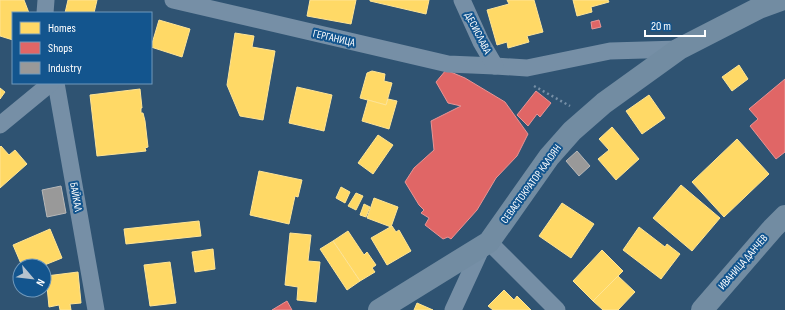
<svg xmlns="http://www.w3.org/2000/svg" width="785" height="310" viewBox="0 0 785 310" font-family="'Sofia Sans Condensed',sans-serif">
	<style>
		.homes { fill: #ffd966; stroke: #ffe494 }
		.shops { fill: #e06666; stroke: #e99494 }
		.industry { fill: #999; stroke: #b8b8b8 }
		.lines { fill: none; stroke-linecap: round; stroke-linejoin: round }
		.path { stroke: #768fa6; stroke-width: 2.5; stroke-dasharray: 2 3; stroke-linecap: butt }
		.street { stroke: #768fa6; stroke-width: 17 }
		.secondary { stroke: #728ca2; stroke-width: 22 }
		.labels { text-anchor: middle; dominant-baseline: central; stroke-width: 4; stroke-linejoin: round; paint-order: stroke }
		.street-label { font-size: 11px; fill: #fff; stroke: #13558e }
	</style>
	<rect width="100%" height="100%" fill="#2f5372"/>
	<g class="homes">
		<path d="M0,0H24L29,13H13V40L0,36Z"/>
		<path d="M68,0H97L94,13H65Z"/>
		<path d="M310,0H356L351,24L307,16Z"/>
		<path d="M370,0H429L426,14L370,1Z"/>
		<path d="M507,0H534L543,32L527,36L529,42L508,48L507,42L497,45L487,10L509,4Z"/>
		<path d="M573,0H608L609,2L591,7L592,12L577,16Z"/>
		<path d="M159,20L190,29L182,57L151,47Z"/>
		<path d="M235,33L254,36L252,47L275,51L263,120L240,116L227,85Z"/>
		<path d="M739,65L748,79L732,91L722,77Z"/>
		<path d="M372,71L385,74L384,81L392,83L386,105L360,98L367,73Z"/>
		<path d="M297,87L332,95L324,131L289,123Z"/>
		<path d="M0,88L5,92L0,99Z"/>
		<path d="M140,89L142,108H141V113H143L145,121L148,147L145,148L146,151L97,156L90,95Z"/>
		<path d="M649,95L665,118L642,134L626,111Z"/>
		<path d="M388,99L397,101L389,129L362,121L368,100L386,105Z"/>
		<path d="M612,127L639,159L616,180L598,159L609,150L599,139Z"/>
		<path d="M378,135L393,145L373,174L358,163Z"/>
		<path d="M737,139L769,174L724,217L692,182Z"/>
		<path d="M1,146L9,155L15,150L27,164L0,188V147Z"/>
		<path d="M259,171L302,180L298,197L295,196L289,224L250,215Z"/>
		<path d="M681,185L720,218L692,251L653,218Z"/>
		<path d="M341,187L350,192L345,203L336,198Z"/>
		<path d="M356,193L363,196L356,210L348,206Z"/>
		<path d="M374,198L398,207L391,227L367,218Z"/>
		<path d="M562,203L594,224L571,258L539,236Z"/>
		<path d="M364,204L370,207L366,217L360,215Z"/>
		<path d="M199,221L201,236L126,244L124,229Z"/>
		<path d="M392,226L396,232L399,230L411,251L387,265L371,238Z"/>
		<path d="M639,227L665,247L667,244L680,254L661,279L623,250Z"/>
		<path d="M50,229L62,258L42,266H22L13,245Z"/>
		<path d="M348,231L364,255L367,252L376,265L372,268L375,272L360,281L333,241Z"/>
		<path d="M290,233L311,235L308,261L320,262L316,302L297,300L298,287L285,285Z"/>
		<path d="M333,241L360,281L347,290L320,249Z"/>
		<path d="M213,249L215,269L195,272L192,252Z"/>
		<path d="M602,250L623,271L593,301L573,281Z"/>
		<path d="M170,262L176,303L150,306L144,265Z"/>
		<path d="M78,272L81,303L70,304L71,310H60L59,305L49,307L46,276Z"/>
		<path d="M618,276L635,292L618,310H603L593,301Z"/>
		<path d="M504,290L514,300L517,296L531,310H493L488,306Z"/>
		<path d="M417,303L433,310H414Z"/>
	</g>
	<g class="shops">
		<path d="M599,20L601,27L592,29L591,22Z"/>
		<path d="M446,70L465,78L505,102L528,134L517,156L496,178L477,210L451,239L448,237L443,239L425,225L429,218L421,213L424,210L419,205L405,182L414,168L434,150L431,121L461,106L448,103L436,82Z"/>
		<path d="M785,79V152L776,159L750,126L758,119L749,109Z"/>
		<path d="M536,91L551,103L540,117L537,114L528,126L517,115Z"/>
		<path d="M287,301L292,310H272Z"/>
	</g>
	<g class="industry">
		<path d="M577,151L590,166L579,176L566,161Z"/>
		<path d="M61,186L66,213L47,217L42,190Z"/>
	</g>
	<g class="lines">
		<path class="path" d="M534,86L570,106"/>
		<g class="street">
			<path d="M173,0L448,64L495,66L527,68L610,51L679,49"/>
			<path d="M462,0L481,42L495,66"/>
			<path d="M45,13L46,0"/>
			<path d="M56,83L96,310"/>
			<path d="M0,125L51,83"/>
			<path d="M489,242L557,310"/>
			<path d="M453,310L482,247"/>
		</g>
		<g class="secondary">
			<path d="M379,310L489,242L549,157L572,131L604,103L679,49L759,8L781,0"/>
			<path d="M702,310L773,228L785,216"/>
		</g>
	</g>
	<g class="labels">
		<g class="street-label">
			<text transform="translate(478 33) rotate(63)">ДЕСИСЛАВА</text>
			<text transform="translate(334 38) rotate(13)">ГЕРГАНИЦА</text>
			<text transform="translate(531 184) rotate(-54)">СЕВАСТОКРАТОР КАЛОЯН</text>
			<text transform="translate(76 197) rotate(80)">БАЙКАЛ</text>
			<text transform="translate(743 262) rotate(-49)">ИВАНИЦА ДАНЧЕВ</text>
		</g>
	</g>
	<rect x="12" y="12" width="140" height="72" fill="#13558e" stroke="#7199bb"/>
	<rect x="20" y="22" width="20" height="12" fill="#ffd966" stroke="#7199bb"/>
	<text x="48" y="32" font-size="12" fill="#ffffff">Homes</text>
	<rect x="20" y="42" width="20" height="12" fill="#e06666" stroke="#7199bb"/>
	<text x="48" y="52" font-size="12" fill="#ffffff">Shops</text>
	<rect x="20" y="62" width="20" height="12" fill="#999999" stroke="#7199bb"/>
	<text x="48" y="72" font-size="12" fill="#ffffff">Industry</text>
	<g transform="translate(32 278) rotate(118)"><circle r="19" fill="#13558e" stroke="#7199bb"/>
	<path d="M0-3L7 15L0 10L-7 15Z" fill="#b6c3ce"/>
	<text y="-6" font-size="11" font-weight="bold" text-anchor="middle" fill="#ffffff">N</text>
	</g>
	<path d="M645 30v6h60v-6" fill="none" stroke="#ffffff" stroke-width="2"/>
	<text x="651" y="30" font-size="12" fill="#ffffff" stroke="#13558e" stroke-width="3" paint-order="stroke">20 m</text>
</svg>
